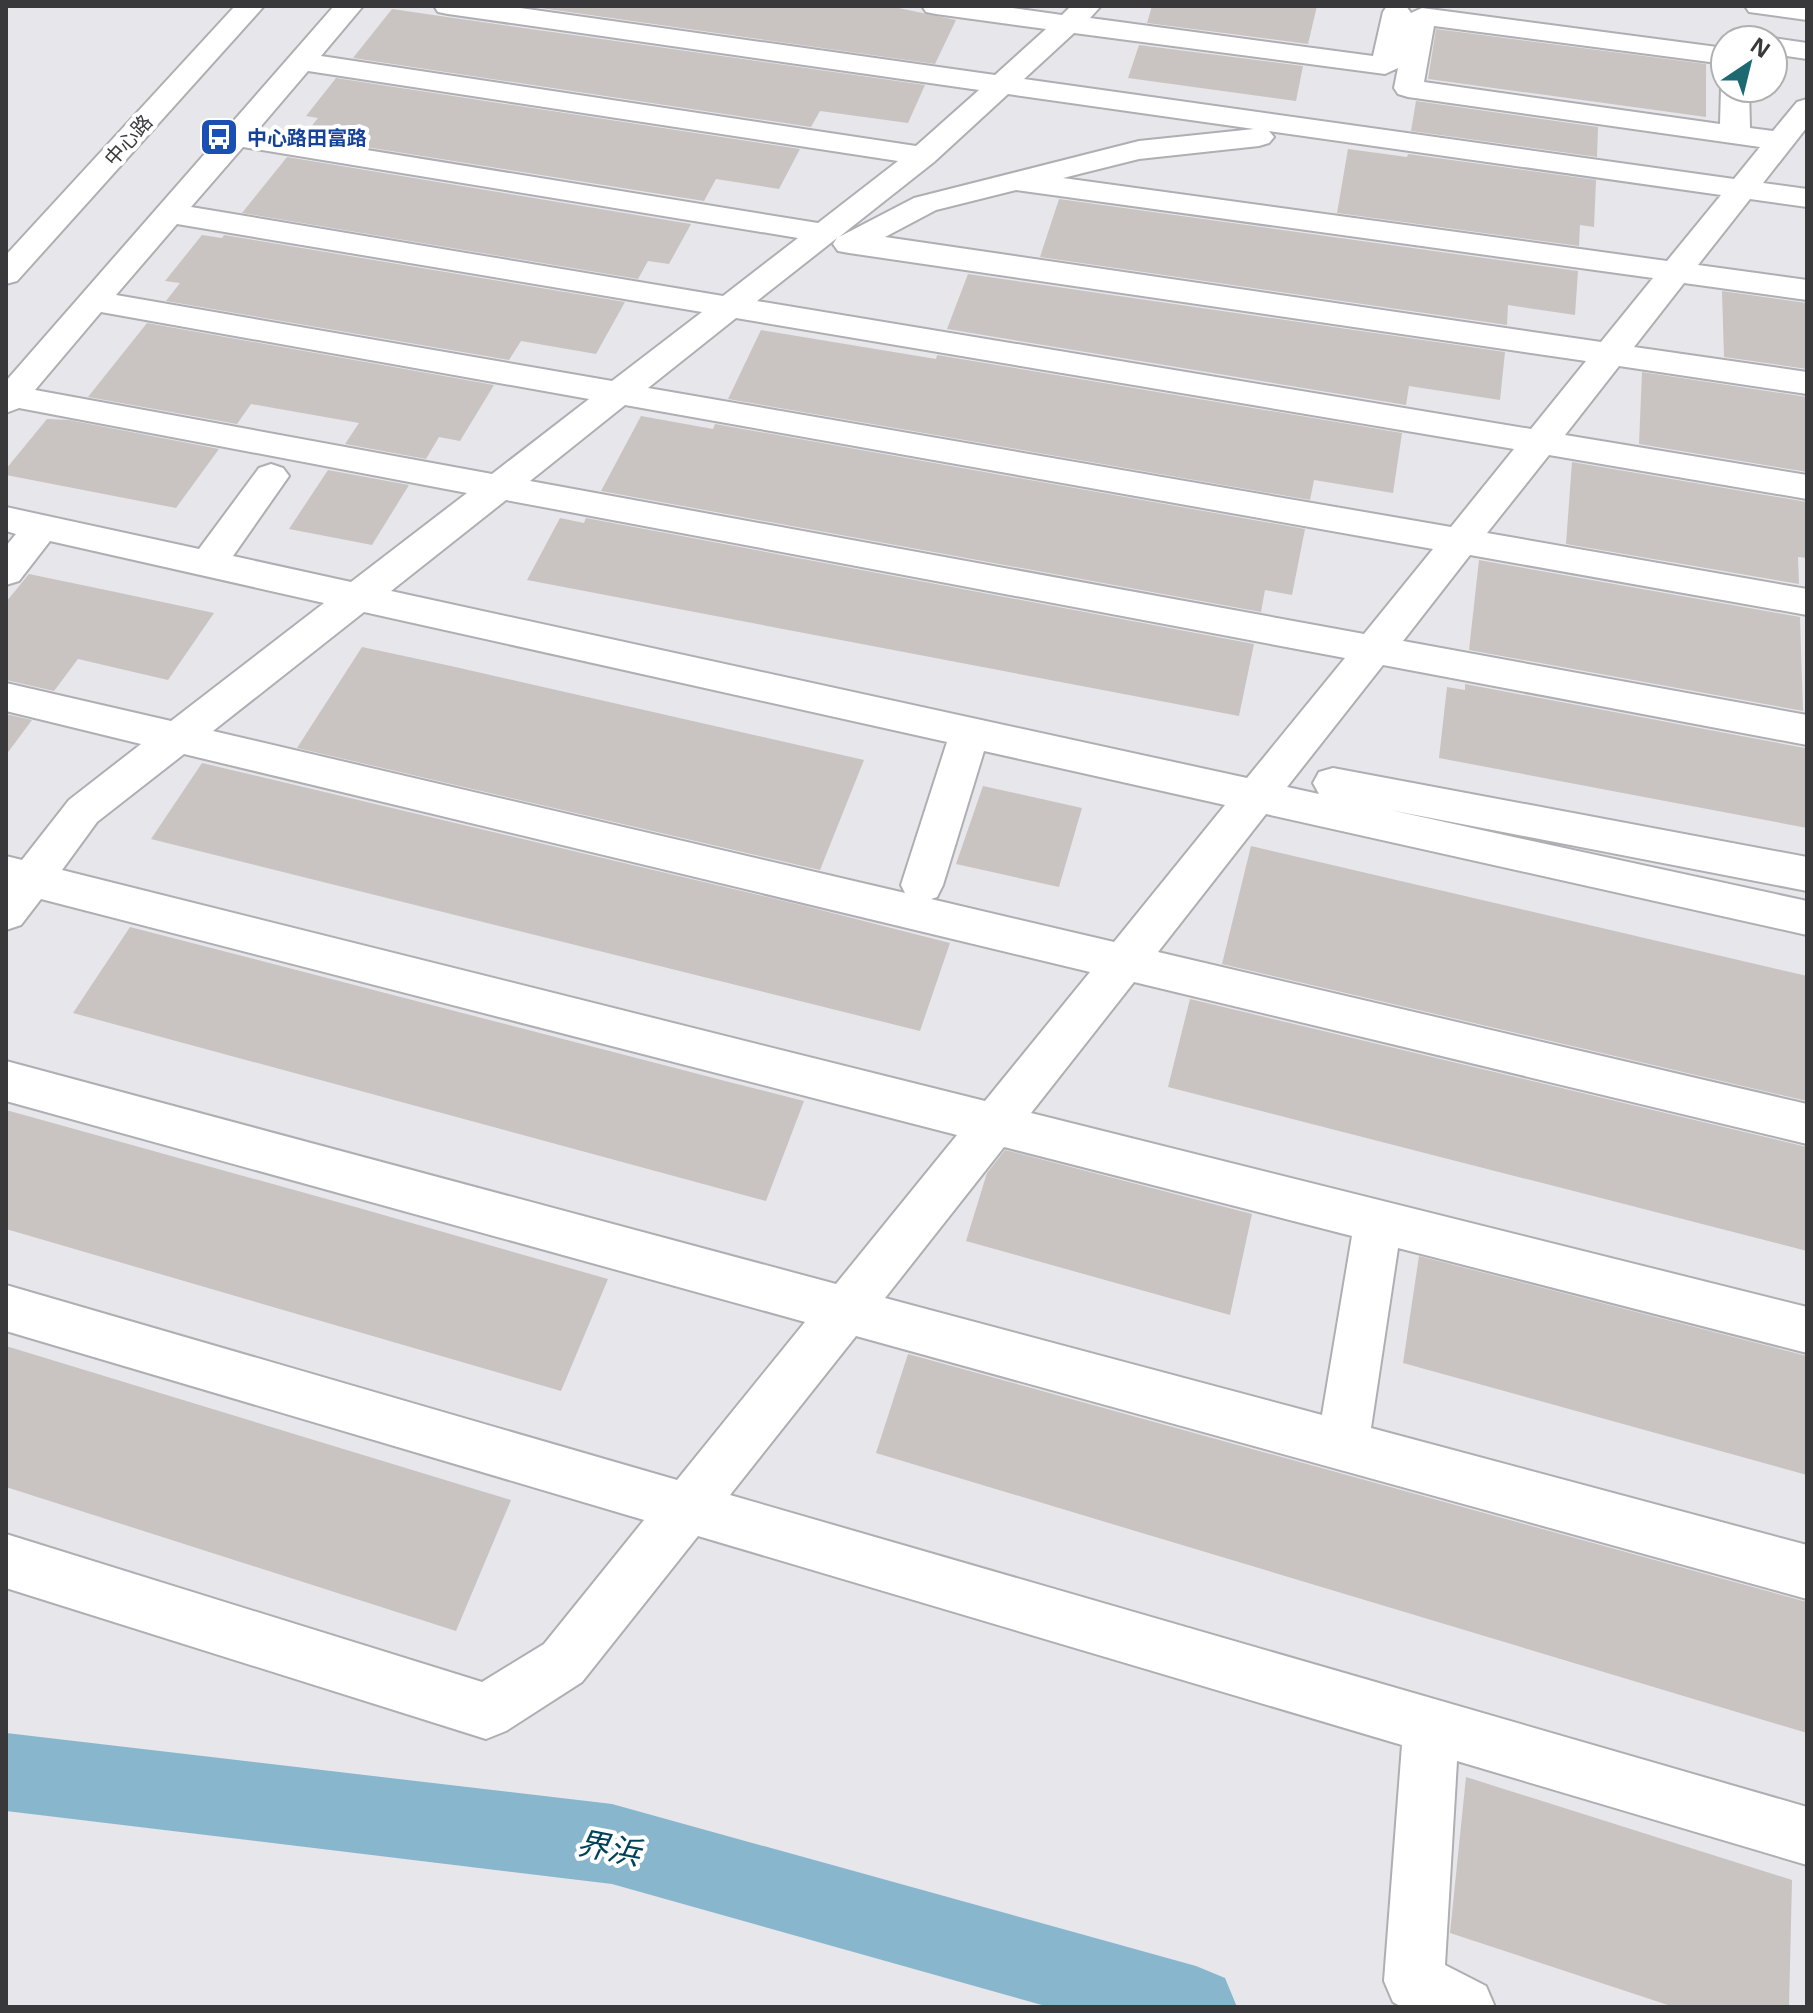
<svg xmlns="http://www.w3.org/2000/svg" width="1813" height="2013" viewBox="0 0 1813 2013" font-family="'Noto Sans','Noto Sans SC',sans-serif">
	<style>
		.lines { fill: none; stroke-linecap: round; stroke-linejoin: round }
		.canal { fill: #88b6cd; fill-rule: evenodd }
		.building { fill: #c9c4c1 }
		.minor-casing { stroke: #aeaeb3; stroke-width: 4 }
		.minor { fill: #fff; fill-rule: evenodd }
		.labels { text-anchor: middle; dominant-baseline: central; stroke-width: 8; stroke-linejoin: round; paint-order: stroke }
		.far-transit-label { font-size: 20px; font-weight: bold; fill: #164399; stroke: #fff; text-anchor: start }
		.far-street-label { font-size: 20px; fill: #39393b; stroke: #fff }
		.near-water-label { font-size: 32px; font-style: italic; fill: #01425a; stroke: #fff }
	</style>
	<rect width="100%" height="100%" fill="#e6e6eb"/>
	<g class="lines">
		<path class="canal" d="M6,1733L612,1804L1196,1966L1225,1978L1237,2007H1049L612,1884L6,1811Z"/>
	</g>
	<g class="building">
		<path d="M527,6H889L956,20L935,64Z"/>
		<path d="M1152,6H1317L1308,44L1147,23Z"/>
		<path d="M392,9L447,17L925,85L908,123L820,111L811,127L353,58Z"/>
		<path d="M1436,29L1706,64V117L1428,79Z"/>
		<path d="M1139,45L1303,66L1296,101L1128,78Z"/>
		<path d="M336,78L800,149L779,189L716,179L704,201L303,137L318,118L306,116Z"/>
		<path d="M1416,101L1598,127L1597,157L1411,131Z"/>
		<path d="M1348,149L1407,157L1408,154L1596,180L1594,227L1580,225L1579,246L1337,213Z"/>
		<path d="M287,157L691,224L669,264L648,261L638,279L242,213Z"/>
		<path d="M1059,199L1578,271L1575,315L1508,305L1507,325L1040,257Z"/>
		<path d="M202,235L222,238L224,235L625,302L596,354L521,341L509,360L166,301L180,283L165,281Z"/>
		<path d="M968,274L1505,352L1500,400L1409,386L1406,405L947,329Z"/>
		<path d="M1722,291L1807,303V369L1724,357Z"/>
		<path d="M147,323L494,385L460,441L439,437L426,459L345,444L359,423L251,404L237,424L88,397Z"/>
		<path d="M761,330L936,359L937,355L1402,433L1393,493L1314,480L1310,500L728,399Z"/>
		<path d="M1642,372L1807,397V472L1639,444Z"/>
		<path d="M641,416L713,429L715,424L1305,529L1292,595L1265,590L1261,612L601,491Z"/>
		<path d="M47,419L69,420L219,449L176,508L6,475V469Z"/>
		<path d="M1572,462L1807,502V558L1798,557L1799,584L1566,544Z"/>
		<path d="M328,470L409,485L372,545L289,529Z"/>
		<path d="M560,518L584,523L586,518L1254,644L1239,716L527,580Z"/>
		<path d="M1479,560L1800,617L1803,711L1469,650Z"/>
		<path d="M29,574L106,590L214,613L168,680L78,659L54,691L6,680V602Z"/>
		<path d="M362,647L451,666L864,760L820,870L297,748Z"/>
		<path d="M1465,684L1805,748L1807,828L1439,758L1447,687L1465,690Z"/>
		<path d="M6,714L32,720L6,755Z"/>
		<path d="M202,763L805,906L950,943L920,1031L151,839Z"/>
		<path d="M983,786L1082,808L1059,887L956,864Z"/>
		<path d="M1251,846L1807,976V1101L1222,964Z"/>
		<path d="M130,927L733,1083L804,1101L766,1201L73,1013Z"/>
		<path d="M1190,999L1807,1147V1251L1168,1087Z"/>
		<path d="M6,1110L359,1208L608,1279L561,1391L6,1229Z"/>
		<path d="M1005,1150L1252,1214L1230,1315L966,1241L987,1173Z"/>
		<path d="M1419,1256L1807,1356V1475L1403,1363Z"/>
		<path d="M6,1346L511,1500L456,1631L6,1487Z"/>
		<path d="M908,1354L1807,1602V1733L876,1453Z"/>
		<path d="M1466,1777L1792,1880L1789,2007H1674L1450,1933Z"/>
	</g>
	<g class="lines">
		<g class="minor-casing">
			<g id="minor">
				<path d="M235,6H264L17,281L6,284V255Z"/>
				<path d="M334,6H363L321,56L916,146L979,90L448,14L438,12L434,6H506L995,75L1046,29L936,14L926,12L922,6H998L1062,15L1071,6H1101L1090,18L1373,56L1383,12L1387,6H1406L1411,13L1422,8L1725,48V64L1434,26L1424,82L1720,124L1721,88L1725,82V88H1749L1750,128L1773,131L1797,102L1807,99V127L1763,183L1807,189V207L1750,199L1698,265L1807,280V300L1684,283L1634,347L1807,372V394L1619,366L1565,435L1807,475V499L1549,455L1487,533L1807,589V615L1470,555L1403,641L1807,715V745L1383,665L1287,787L1319,794L1313,783L1319,772L1333,768L1807,857V891L1390,810L1807,901V935L1266,814L1158,952L1807,1104V1144L1134,982L1031,1113L1807,1307V1353L1398,1248L1371,1428L1807,1545V1599L856,1336L730,1495L1807,1807V1865L1457,1761L1445,1965L1486,1986L1495,2007H1402L1393,2002L1384,1981L1402,1745L698,1536L582,1682L506,1731L486,1739L6,1588V1534L482,1682L544,1644L644,1520L6,1331V1285L677,1480L805,1322L6,1101V1061L836,1284L957,1135L41,899L21,925L6,930V856L22,860L69,800L141,744L6,711V683L171,721L324,603L50,541L19,581L6,585V546L16,534L6,531V507L199,549L259,468L271,464L283,468L289,476L233,556L351,582L467,493L19,408L6,413V381ZM1074,33L1385,74L1398,68L1394,88L1398,94L1408,97L1760,147L1734,179L1024,79ZM308,71L898,161L818,223L256,132ZM1008,94L1254,129L1139,141L914,198L839,237L934,162ZM1269,131L1721,195L1667,261L1063,178L1139,159L1259,146L1269,143L1274,137ZM243,147L798,238L723,296L191,207ZM1016,190L1653,278L1601,342L885,237L936,210ZM177,224L702,312L612,381L116,295ZM837,238L833,244L838,251L849,253L1586,361L1531,429L757,301ZM101,312L589,399L492,474L35,390ZM736,318L1514,449L1451,527L648,388ZM625,405L1433,549L1364,634L530,481ZM506,500L1345,658L1247,778L391,591ZM364,612L947,742L901,885L905,893L213,731ZM984,751L1225,805L1114,942L931,899L937,897L943,885ZM184,754L1090,972L985,1101L62,870L97,822ZM1004,1147L1352,1236L1322,1415L885,1298Z"/>
				<path d="M1745,6H1807V20L1749,12Z"/>
				<path d="M1773,38L1807,43V59L1773,54V40H1763Z"/>
			</g>
		</g>
		<use href="#minor" class="minor"/>
	</g>
	<defs>
		<g id="bus-square" transform="scale(2)"><rect x="-9" y="-9" width="18" height="18" rx="4" fill="#1a4fb4" stroke="#fff"/><path d="M-5-6H5V4H4V6H2V4H-2V6H-4V4H-5ZM-3.5-4V0h7V-4ZM-3.5 1.2v1.5H-2V1.2ZM2 1.2v1.5H3.5V1.2Z" fill="#fff"/></g>
	</defs>
	<g fill-rule="evenodd">
		<use href="#bus-square" x="219" y="137"/>
	</g>
	<g class="labels">
		<g class="far-transit-label">
			<text x="247" y="137">中心路田富路</text>
		</g>
		<g class="far-street-label">
			<text transform="translate(128 140) rotate(-48)">中心路</text>
		</g>
		<g class="near-water-label">
			<text transform="translate(609 1847) rotate(11)">界浜</text>
		</g>
	</g>
	<rect width="1813" height="2013" fill="none" stroke="#39393b" stroke-width="16"/>
	<g transform="translate(1749 64) rotate(35)"><circle r="38" fill="#ffffff" stroke="#b0b0b1" stroke-width="2"/>
	<path d="M0-6L14 30L0 20L-14 30Z" fill="#1d6972"/>
	<text y="-12" font-size="22" font-weight="bold" text-anchor="middle" fill="#39393b">N</text>
	</g>
</svg>
